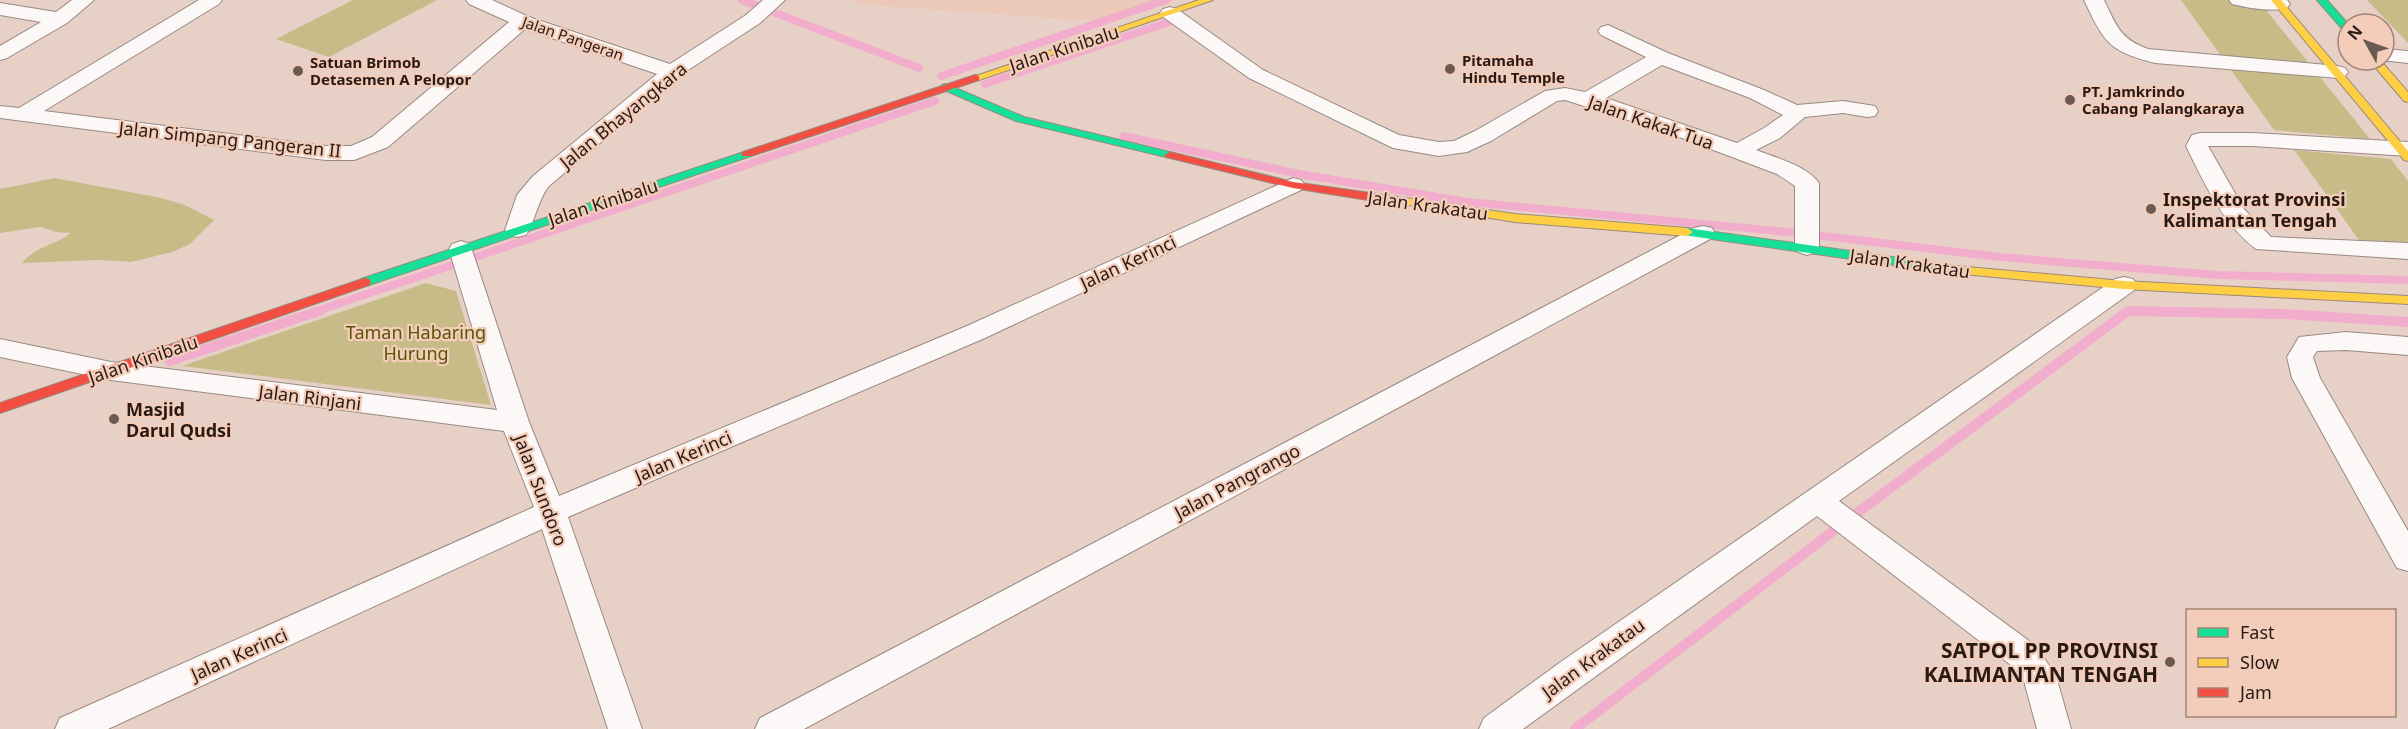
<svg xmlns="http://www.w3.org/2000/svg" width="2408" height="729" viewBox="0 0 2408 729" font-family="'Noto Sans',sans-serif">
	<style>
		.built { fill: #ebc8b7 }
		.green { fill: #c7bc88 }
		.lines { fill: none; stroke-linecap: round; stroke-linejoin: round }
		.stream-far1 { stroke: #f3adcc; stroke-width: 8 }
		.stream { stroke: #f3adcc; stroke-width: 10 }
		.street-casing { stroke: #998982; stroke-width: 2 }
		.fast-casing { stroke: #998982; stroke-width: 2 }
		.slow-casing { stroke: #998982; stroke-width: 2 }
		.jam-casing { stroke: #998982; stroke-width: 2 }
		.street { fill: #fbf8f7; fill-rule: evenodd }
		.fast { fill: #16e098; fill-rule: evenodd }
		.slow { fill: #ffcf43; fill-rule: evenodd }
		.jam { fill: #f24e42; fill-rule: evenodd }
		.poi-dot { fill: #6b5a53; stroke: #f4cdba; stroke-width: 2 }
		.labels { text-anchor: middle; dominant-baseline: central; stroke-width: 4.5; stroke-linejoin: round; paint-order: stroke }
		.far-street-label { font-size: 15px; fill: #281a14; stroke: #f4cdba }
		.far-poi-label { font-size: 15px; font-weight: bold; fill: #281a14; stroke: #f4cdba; text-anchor: start }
		.street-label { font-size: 18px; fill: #281a14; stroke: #f4cdba }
		.poi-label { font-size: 18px; font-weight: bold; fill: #281a14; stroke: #f4cdba; text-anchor: start }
		.park-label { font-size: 18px; fill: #585505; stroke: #f4cdba }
		.near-poi-label { font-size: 21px; font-weight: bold; fill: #281a14; stroke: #f4cdba; text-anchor: end }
	</style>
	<rect width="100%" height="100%" fill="#e7d1c7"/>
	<path class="built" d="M858,0H1175L1109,22L854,4Z"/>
	<g class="green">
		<path d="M353,0H437L329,57L276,39Z"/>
		<path d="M2181,0H2258L2370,139L2274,130Z"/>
		<path d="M2367,0H2408V43Z"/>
		<path d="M2294,150L2391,159L2408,181V244L2359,240Z"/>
		<path d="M55,178L161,198L185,205L214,220L190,244L172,252L131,262L99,260L22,263C34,247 56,245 71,233L57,232L40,227L0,233V189Z"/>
		<path d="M426,283L456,291L491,405L182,366Z"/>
	</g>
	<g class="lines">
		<g class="stream-far1">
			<path d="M742,0L919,68"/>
			<path d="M941,76L1166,0"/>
			<path d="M985,84L1169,22"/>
			<path d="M1124,136L1299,174L1468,202L1789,232L2000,257L2218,275L2408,280"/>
			<path d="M317,311L935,101"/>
		</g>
		<g class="stream">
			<path d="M170,361L322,310"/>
			<path d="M1575,729L1845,522L2128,311L2285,314L2408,322"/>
		</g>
		<g class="street-casing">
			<g id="street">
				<path d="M72,0H94L67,23L7,58L0,60V46L41,22L0,15V3L56,12Z"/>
				<path d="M199,0H222L219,4L44,111L326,146H351L372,137L509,22L469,4L466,0H492L529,17L670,64L746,15L763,0H785L760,23L679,76L549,186C537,201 536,220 526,235L517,237L508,235L505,230L517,195L533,176L657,74L525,29L388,147L354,160H326L0,118V106L19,108Z"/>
				<path d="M2084,0H2104C2116,25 2120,39 2148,49L2338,66L2345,68L2348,72L2345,76L2338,78L2155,63C2108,51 2104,42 2084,0Z"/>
				<path d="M2229,0H2287L2290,4L2287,8C2271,12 2248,8 2232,4Z"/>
				<path d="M1170,7L1177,9L1263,70L1399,135L1439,142L1454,141L1475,131L1545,91L1565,88L1585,92L1646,57L1601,35L1598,31L1601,27L1608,25L1668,53L1764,90L1797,105L1843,101L1875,106L1878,111L1875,116L1867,117L1843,113L1805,117L1780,138L1756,150C1776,158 1806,165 1819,183V247L1816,252L1807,255L1798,252L1795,247V186L1777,174L1663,131L1565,100L1557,101L1491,141L1467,152L1439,156L1393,148L1249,78L1163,17L1160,13L1163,9ZM1662,65L1750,98L1783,115L1764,128L1737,143L1606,98Z"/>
				<path d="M2384,49L2408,51V63L2380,60H2384Z"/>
				<path d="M2200,133H2252L2408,142V156L2252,146H2208L2244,209L2271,237L2408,243V259L2256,249C2223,224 2204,183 2186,146L2192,135Z"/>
				<path d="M1293,178L1301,180L1305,185L1301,190L985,338L568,517L642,729H608L542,529L108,729H55L60,718L534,507L504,431L111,380L0,357V339L111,362L497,410L449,249L452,244L461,241L470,244L529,422L559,496L967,326Z"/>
				<path d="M1703,226L1712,228L1715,233L1712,238L804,729H755L760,718L1694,228Z"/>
				<path d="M2124,277L2133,279L2137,285L2133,291L1839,501L2036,646L2056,676L2071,729H2037L2024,681L2012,666L1817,516L1523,729H1479L1484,718L1562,661L2115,279Z"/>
				<path d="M2346,332L2408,337V355L2346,350L2317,351L2313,357L2320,378L2408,531V571L2397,568L2292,378L2287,357L2299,337Z"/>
			</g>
		</g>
		<g class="fast-casing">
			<g id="fast">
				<path d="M2317,0H2327L2348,24V33L2345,32Z"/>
				<path d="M946,84L1024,117L1174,153L1176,155L1170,158L1016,121L942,89V85Z"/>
				<path d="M747,151L753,154L751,156L369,285L365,286L359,282L361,279Z"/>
				<path d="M1687,228L1956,266L1962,270L1956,274L1683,235L1681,232Z"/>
			</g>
		</g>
		<g class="slow-casing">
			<g id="slow">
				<path d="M1199,0H1213L979,80H971L970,78Z"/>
				<path d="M2271,0H2281L2408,151V161L2404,160Z"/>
				<path d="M2369,60H2380L2408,92V102L2404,101Z"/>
				<path d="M1399,197L1515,214L1687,228L1693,232L1687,236L1515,222L1395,203L1393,201Z"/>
				<path d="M1956,266L2124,281L2408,296V304L2124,289L1952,273L1950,270L1952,267Z"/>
			</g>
		</g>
		<g class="jam-casing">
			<g id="jam">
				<path d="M975,75L979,76V80L751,156H743L741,154L743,152Z"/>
				<path d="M1170,152L1293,182L1399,197L1405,201L1399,205L1293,188L1166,157L1164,155Z"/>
				<path d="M365,278L369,279L371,282L369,285L0,413V403Z"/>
			</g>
		</g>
		<use href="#street" class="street"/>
		<use href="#fast" class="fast"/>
		<use href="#slow" class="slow"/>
		<use href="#jam" class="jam"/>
	</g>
	<g class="poi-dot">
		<circle cx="1450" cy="69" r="6"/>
		<circle cx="298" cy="71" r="6"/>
		<circle cx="2070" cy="100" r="6"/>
		<circle cx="2151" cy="209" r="6"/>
		<circle cx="114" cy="419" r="6"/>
		<circle cx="2170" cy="662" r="6"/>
	</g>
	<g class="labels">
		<g class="far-street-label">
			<text transform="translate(573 38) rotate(19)">Jalan Pangeran</text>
		</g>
		<g class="far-poi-label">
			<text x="1462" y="60">Pitamaha<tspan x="1462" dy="17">Hindu Temple</tspan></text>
			<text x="310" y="62">Satuan Brimob<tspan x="310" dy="17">Detasemen A Pelopor</tspan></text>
			<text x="2082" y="91">PT. Jamkrindo<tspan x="2082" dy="17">Cabang Palangkaraya</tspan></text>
		</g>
		<g class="street-label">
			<text transform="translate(1064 48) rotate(-18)">Jalan Kinibalu</text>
			<text transform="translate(623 115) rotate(-39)">Jalan Bhayangkara</text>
			<text transform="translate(1651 122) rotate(19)">Jalan Kakak Tua</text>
			<text transform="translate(230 139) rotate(6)">Jalan Simpang Pangeran II</text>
			<text transform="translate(603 202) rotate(-18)">Jalan Kinibalu</text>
			<text transform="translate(1428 205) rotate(8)">Jalan Krakatau</text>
			<text transform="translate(1128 262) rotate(-25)">Jalan Kerinci</text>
			<text transform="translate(1910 263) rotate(8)">Jalan Krakatau</text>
			<text transform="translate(143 359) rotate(-19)">Jalan Kinibalu</text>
			<text transform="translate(310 397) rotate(7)">Jalan Rinjani</text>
			<text transform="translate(683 456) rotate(-23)">Jalan Kerinci</text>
			<text transform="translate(1237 481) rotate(-28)">Jalan Pangrango</text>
			<text transform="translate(541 490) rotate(69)">Jalan Sundoro</text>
			<text transform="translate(239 654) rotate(-24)">Jalan Kerinci</text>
			<text transform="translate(1593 658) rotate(-36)">Jalan Krakatau</text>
		</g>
		<g class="poi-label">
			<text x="2163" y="199">Inspektorat Provinsi<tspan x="2163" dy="21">Kalimantan Tengah</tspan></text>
			<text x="126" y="409">Masjid<tspan x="126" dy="21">Darul Qudsi</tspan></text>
		</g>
		<g class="park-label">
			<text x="416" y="332">Taman Habaring<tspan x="416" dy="21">Hurung</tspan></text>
		</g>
		<g class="near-poi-label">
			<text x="2158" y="650">SATPOL PP PROVINSI<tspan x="2158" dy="24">KALIMANTAN TENGAH</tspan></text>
		</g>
	</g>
	<rect x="2186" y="609" width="210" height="108" fill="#f4cdba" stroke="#a28578" stroke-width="1.5"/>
	<rect x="2198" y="628" width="30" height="9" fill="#16e098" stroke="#a28578" stroke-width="1.5"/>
	<text x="2240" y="639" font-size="18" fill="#281a14">Fast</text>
	<rect x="2198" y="658" width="30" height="9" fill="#ffcf43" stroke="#a28578" stroke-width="1.5"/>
	<text x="2240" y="669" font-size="18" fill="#281a14">Slow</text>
	<rect x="2198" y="688" width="30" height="9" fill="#f24e42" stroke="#a28578" stroke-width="1.5"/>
	<text x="2240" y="699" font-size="18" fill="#281a14">Jam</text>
	<g transform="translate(2366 42) rotate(310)"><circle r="28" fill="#f4cdba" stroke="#a28578" stroke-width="1.5"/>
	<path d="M0-4.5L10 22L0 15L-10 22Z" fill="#6b5a53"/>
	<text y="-9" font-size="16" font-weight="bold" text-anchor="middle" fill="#281a14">N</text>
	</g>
</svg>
